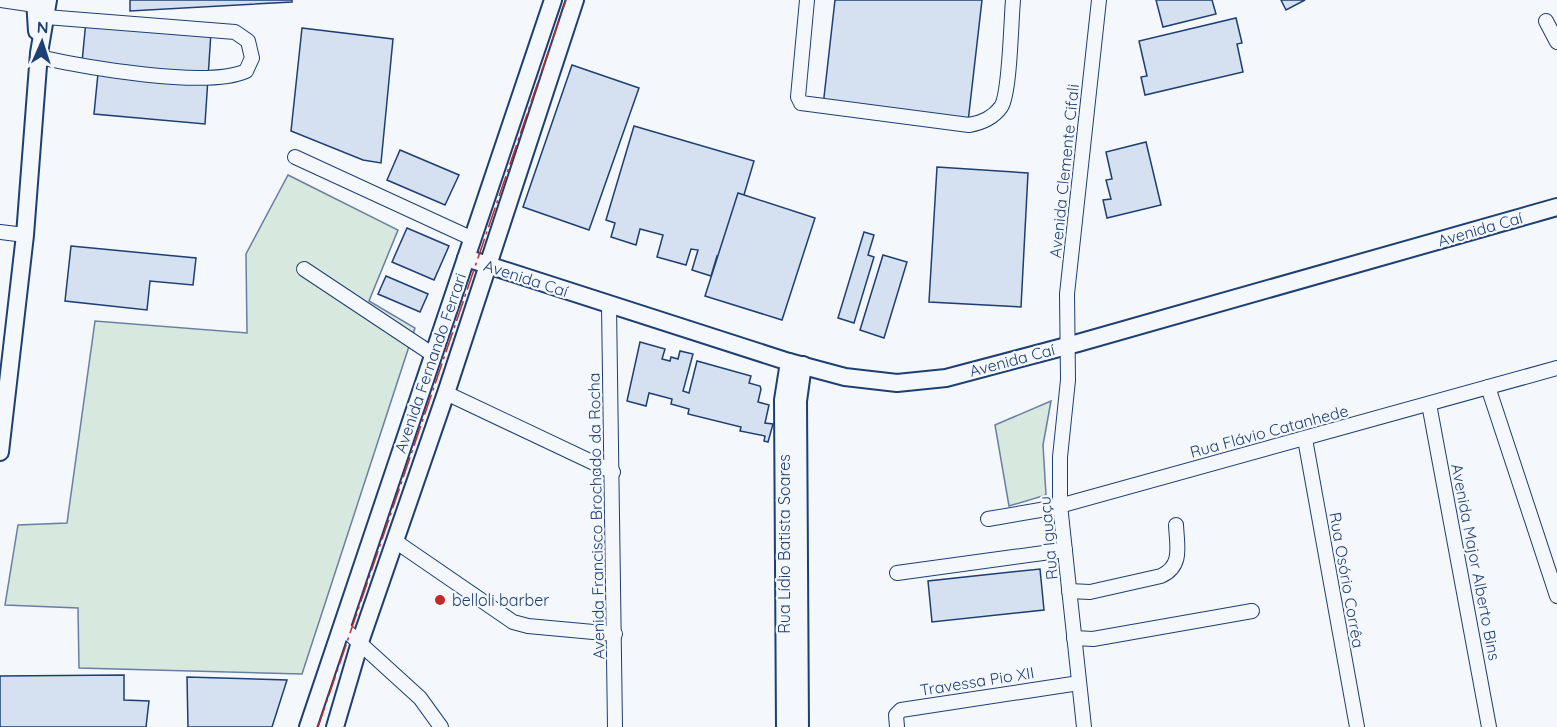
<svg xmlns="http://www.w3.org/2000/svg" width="1557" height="727" viewBox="0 0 1557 727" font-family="Quicksand,sans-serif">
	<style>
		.green { fill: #d7e8df; stroke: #687fa3; stroke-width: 1.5 }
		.building { fill: #d5e0f0; stroke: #1d3f73; stroke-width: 1.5 }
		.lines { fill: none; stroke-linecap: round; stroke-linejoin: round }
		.minor-casing { stroke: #1d3f73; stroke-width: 16 }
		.major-casing { stroke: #1d3f73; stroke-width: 20 }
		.minor { stroke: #f4f7fb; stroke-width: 14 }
		.major { stroke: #f4f7fb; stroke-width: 16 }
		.power { stroke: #c62828; stroke-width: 1.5; stroke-dasharray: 21 4.5 3 4.5; stroke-linecap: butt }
		.poi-dot { fill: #c62828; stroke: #f4f7fb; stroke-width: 2 }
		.labels { text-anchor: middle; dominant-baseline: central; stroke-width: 4.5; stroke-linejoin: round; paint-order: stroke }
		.street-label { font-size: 16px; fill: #1d3f73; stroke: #f4f7fb }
		.poi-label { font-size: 16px; fill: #1d3f73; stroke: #f4f7fb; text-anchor: start }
	</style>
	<rect width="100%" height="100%" fill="#f4f7fb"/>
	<g class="green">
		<path d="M288,175L398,230L369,301L415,328L302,674L79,668L78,608L5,605L18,525L67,523L95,321L247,333L246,254Z"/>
		<path d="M1051,401L1043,445L1046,495L1009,506L995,425Z"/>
	</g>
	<g class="building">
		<path d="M130,0H292V2L130,11Z"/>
		<path d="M835,0H982L968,122L823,106Z"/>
		<path d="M1156,0H1212L1216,14L1163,27Z"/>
		<path d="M1281,0H1305L1286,10Z"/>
		<path d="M1236,18L1242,43L1237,44L1243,72L1145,95L1141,77L1147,76L1139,41Z"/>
		<path d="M86,21L211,32L205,124L94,114L99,63L82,62Z"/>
		<path d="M302,28L393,39L381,163L363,160L291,131Z"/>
		<path d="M572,65L639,88L589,230L523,207Z"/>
		<path d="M634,126L754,161L725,259L717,256L711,276L692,270L698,250L691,249L686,265L657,257L663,235L640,229L636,245L611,237L615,223L606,220Z"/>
		<path d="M1146,142L1161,205L1107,218L1103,200L1111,199L1106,180L1112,179L1106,152Z"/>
		<path d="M400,150L459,175L445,205L387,180Z"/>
		<path d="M937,167L1028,173L1021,307L929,302Z"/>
		<path d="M738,193L815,218L782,320L705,296Z"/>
		<path d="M407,228L449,246L434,280L392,262Z"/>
		<path d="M864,232L874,235L868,255L874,257L854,323L838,318Z"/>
		<path d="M71,246L196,258L193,285L150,281L147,310L65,301Z"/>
		<path d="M883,255L907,262L884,338L860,330Z"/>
		<path d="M386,276L428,294L420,312L378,294Z"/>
		<path d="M640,342L665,349L662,359L670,361L671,357L678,359L680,351L693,354L683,391L689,393L697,361L751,376L749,383L760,386L761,389L758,402L769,405L765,423L773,424L768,442L764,441L765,436L740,431L741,427L688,414L689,409L671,404L672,399L649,393L646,406L627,401Z"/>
		<path d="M1040,569L1044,610L932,622L928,581Z"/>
		<path d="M124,675V700L149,701L146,727H0V676Z"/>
		<path d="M187,677L287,680L272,727H188Z"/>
	</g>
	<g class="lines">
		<g class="minor-casing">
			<g id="minor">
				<path d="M1,0L35,5"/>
				<path d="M807,0L798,97L801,103L969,125C981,123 993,118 1001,107C1010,94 1011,21 1013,0"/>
				<path d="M1546,21L1557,42"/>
				<path d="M39,57C84,67 207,89 246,71L252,58L248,41L235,32L46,17"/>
				<path d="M295,157L473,239"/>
				<path d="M0,232L25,235"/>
				<path d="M304,269L432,354"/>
				<path d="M609,305L615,727"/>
				<path d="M1488,387L1557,596"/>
				<path d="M446,393L613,472"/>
				<path d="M1429,404L1489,727"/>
				<path d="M1305,439L1357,727"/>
				<path d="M988,519L1052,508L1557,368"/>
				<path d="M395,541L513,622L528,626L615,634"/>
				<path d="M897,573L1065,550"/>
				<path d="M1069,591L1090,592L1161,576C1183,566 1177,546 1176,525"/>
				<path d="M342,627L420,698L441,727"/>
				<path d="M1074,638L1093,639L1252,611"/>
				<path d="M897,727L896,715L901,710L1079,683"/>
				<path d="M1084,727L1060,505V457L1068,380L1067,294L1099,0"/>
			</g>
		</g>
		<g class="major-casing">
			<g id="major">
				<path d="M35,0L37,31"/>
				<path d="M466,258L789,362L845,377L897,383L946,378L1078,343L1557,207"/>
				<path d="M0,452L25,235L39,53L48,0"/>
				<path d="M308,727L553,0"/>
				<path d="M335,727L360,642L446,393L575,0"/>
				<path d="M785,727L783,400L789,362"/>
				<path d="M800,727L798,401L803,365"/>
			</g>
		</g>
		<use href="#minor" class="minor"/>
		<use href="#major" class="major"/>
		<path class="power" d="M318,727L566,0"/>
	</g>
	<circle class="poi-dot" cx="440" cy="600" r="6"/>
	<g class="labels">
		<g class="street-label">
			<text transform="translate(1064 171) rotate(-84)">Avenida Clemente Cifali</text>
			<text transform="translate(1480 229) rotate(-16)">Avenida Caí</text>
			<text transform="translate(526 278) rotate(18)">Avenida Caí</text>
			<text transform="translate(1012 360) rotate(-15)">Avenida Caí</text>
			<text transform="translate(430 363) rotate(-71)">Avenida Fernando Ferrari</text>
			<text transform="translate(1269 431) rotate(-15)">Rua Flávio Catanhede</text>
			<text transform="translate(596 516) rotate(-91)">Avenida Francisco Brochado da Rocha</text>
			<text transform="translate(1048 538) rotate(-95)">Rua Iguaçu</text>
			<text transform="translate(784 544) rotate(-90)">Rua Lídio Batista Soares</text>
			<text transform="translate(1476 562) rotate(79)">Avenida Major Alberto Bins</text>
			<text transform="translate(1347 580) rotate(80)">Rua Osório Corrêa</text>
			<text transform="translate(977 681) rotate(-9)">Travessa Pio XII</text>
		</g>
		<g class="poi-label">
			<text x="452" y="600">belloli barber</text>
		</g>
	</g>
	<g transform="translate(42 42) rotate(3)" stroke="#f4f7fb" stroke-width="4.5" paint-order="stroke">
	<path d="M0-4.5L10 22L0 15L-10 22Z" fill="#1d3f73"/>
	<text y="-9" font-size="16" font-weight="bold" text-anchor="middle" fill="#1d3f73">N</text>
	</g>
</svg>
